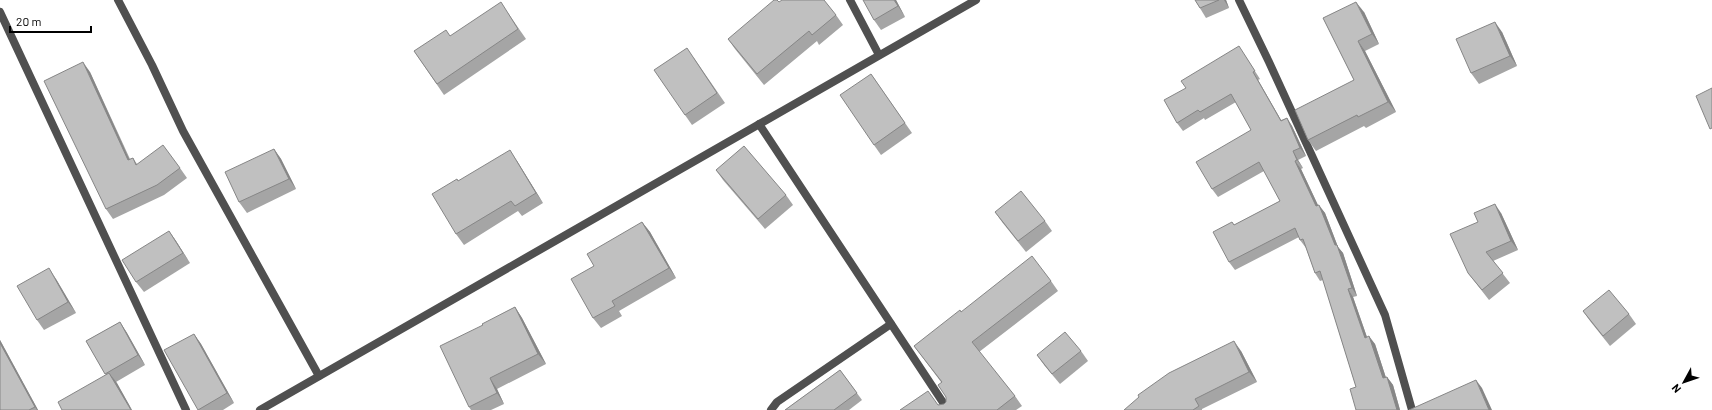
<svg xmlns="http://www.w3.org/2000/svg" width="1712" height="410" viewBox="0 0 1712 410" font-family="Barlow,sans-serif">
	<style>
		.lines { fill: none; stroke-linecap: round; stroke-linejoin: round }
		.minor { stroke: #505050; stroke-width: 8 }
		.wall { fill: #a5a5a5 }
		.shaded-wall { fill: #868686 }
		.building { fill: #c0c0c0; stroke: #868686 }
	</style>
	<rect width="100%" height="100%" fill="#fff"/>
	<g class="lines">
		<g class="minor">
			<path d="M118,0L152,65L183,131L319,376"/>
			<path d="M850,0L879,55"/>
			<path d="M1239,0L1269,62L1385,315L1412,410"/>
			<path d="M0,12L186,410"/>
			<path d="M759,124L948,410"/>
			<path d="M260,410L976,0"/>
			<path d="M771,410L777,402L891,324"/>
		</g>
	</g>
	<g class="wall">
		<path d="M896,0L905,17L881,30L874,20Z"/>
		<path d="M1195,0H1226L1229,8L1206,18Z"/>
		<path d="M779,2L836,15L843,25L819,45L817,41L764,85L735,49L728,39Z"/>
		<path d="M1364,12L1379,44L1365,51L1396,112L1366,128L1364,126L1316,151L1308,140L1354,80L1323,18Z"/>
		<path d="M508,13L526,39L444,95L414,51Z"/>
		<path d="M1502,32L1517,66L1479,84L1471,73Z"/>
		<path d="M1244,54L1260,79L1258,80L1281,120L1287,118L1292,126L1306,156L1298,160L1303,168L1301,169L1318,205L1325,213L1338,247L1343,253L1357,296L1353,297L1367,337L1375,344L1386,378L1387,377L1393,385L1400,410H1356V387L1323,280L1320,281L1315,273L1306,248L1300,240L1299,237L1235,270L1229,262L1232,222L1234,225L1280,201L1264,171L1218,197L1212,189L1251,130L1236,102L1205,120L1204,118L1183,131L1177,123L1186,88Z"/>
		<path d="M694,58L725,103L692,125L685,115Z"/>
		<path d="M90,72L130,159L133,158L137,164L180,168L187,178L164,195L113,219L106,209Z"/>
		<path d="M871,74L912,133L881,155L874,145Z"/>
		<path d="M274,149L281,159L296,189L247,213L239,202Z"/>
		<path d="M517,161L543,203L522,216L518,211L464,245L456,234L458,181Z"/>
		<path d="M716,170L786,195L793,205L765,229L723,180Z"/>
		<path d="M995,212L1045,221L1052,231L1026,252L1002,222Z"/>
		<path d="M1501,213L1518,250L1493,261L1510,283L1489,300L1468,273Z"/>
		<path d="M642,222L650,232L676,278L619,311L622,316L601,328L593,318L594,266Z"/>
		<path d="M169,231L176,241L190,263L144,292L136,282Z"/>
		<path d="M56,279L76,313L44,330L37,320Z"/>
		<path d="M1051,281L1058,291L979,352L1015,396L1022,406L1016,410H900L944,404L946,402V397L941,382L914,346L961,312Z"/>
		<path d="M515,307L522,318L546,364L497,389L504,404L491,410H471L469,407L483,325Z"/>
		<path d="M1583,311L1629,314L1636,324L1610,346L1590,321Z"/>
		<path d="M120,322L127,333L145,365L116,382L132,410L106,375L86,341Z"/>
		<path d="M194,334L201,344L234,403L223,410H198Z"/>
		<path d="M0,340L38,410H0Z"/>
		<path d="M1081,351L1088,361L1060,384L1044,365L1037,355Z"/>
		<path d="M1241,351L1257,382L1202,409V410H1124Z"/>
		<path d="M840,370L862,400L849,410H785Z"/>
	</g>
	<g class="shaded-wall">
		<path d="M894,0H896L905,17L898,6Z"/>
		<path d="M1224,0H1226L1229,8Z"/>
		<path d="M1356,2L1364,12L1379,44L1372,34Z"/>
		<path d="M1495,22L1502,32L1517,66L1510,56Z"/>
		<path d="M1358,41L1365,51L1396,112L1388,102Z"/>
		<path d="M83,62L90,72L134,170L128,160Z"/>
		<path d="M1253,72L1258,80L1286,129L1281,121Z"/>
		<path d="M1287,118L1292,126L1306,156L1300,148Z"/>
		<path d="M274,149L281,159L296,189L289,179Z"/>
		<path d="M510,150L517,161L543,203L536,193Z"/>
		<path d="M1293,151L1298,160L1303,168L1297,160Z"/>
		<path d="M1295,161L1301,169L1322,214L1316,206Z"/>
		<path d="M1495,204L1501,213L1518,250L1511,241Z"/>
		<path d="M1319,205L1325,213L1338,247L1343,253L1357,296L1352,288Z"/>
		<path d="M642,222L650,232L676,278L669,268Z"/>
		<path d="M169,231L176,241L190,263L183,253Z"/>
		<path d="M49,268L56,279L76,313L68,302Z"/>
		<path d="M1348,289L1353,297L1370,346L1365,338Z"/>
		<path d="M515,307L522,318L546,364L538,354Z"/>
		<path d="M120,322L127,333L145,365L138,355Z"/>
		<path d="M194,334L201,344L234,403L227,393Z"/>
		<path d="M1369,336L1375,344L1389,387L1383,378Z"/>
		<path d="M0,340L38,410H37L35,407L0,343Z"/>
		<path d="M1234,341L1241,351L1257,382L1249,372Z"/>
		<path d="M109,373L117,383L132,410H131Z"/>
		<path d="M1387,377L1393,385L1400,410H1397Z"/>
		<path d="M490,378L497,389L504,404L497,393Z"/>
		<path d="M1476,380L1482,388L1492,410H1489Z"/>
	</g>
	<g class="building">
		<path d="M774,0H777L779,2L782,0H824L836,15L812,35L809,31L757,74L728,39Z"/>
		<path d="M863,0H894L898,6L874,20Z"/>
		<path d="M1195,0H1219L1200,8Z"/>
		<path d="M501,2L518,29L437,84L414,51L446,30L450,36Z"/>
		<path d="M1356,2L1372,34L1358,41L1388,102L1358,117L1357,115L1308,140L1295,110L1354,80L1323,18Z"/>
		<path d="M1495,22L1510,56L1471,73L1456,39Z"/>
		<path d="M1239,46L1255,71L1253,72L1281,121L1287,118L1300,148L1293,151L1297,160L1295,161L1316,206L1319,205L1335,245H1337L1352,288L1348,289L1365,338L1369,336L1383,378L1387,377L1397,410H1356L1350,389L1356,387L1320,271L1315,273L1303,239L1300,240L1295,228L1229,262L1213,232L1232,222L1234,225L1280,201L1259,162L1212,189L1196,162L1251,130L1231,94L1200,112L1198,110L1177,123L1164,100L1186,88L1181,81Z"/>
		<path d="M687,48L717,93L685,115L654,70Z"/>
		<path d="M83,62L128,160L133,158L136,165L163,145L180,168L157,185L106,209L44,81Z"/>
		<path d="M871,74L905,123L874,145L840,95Z"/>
		<path d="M1712,88V128L1710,129L1696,96Z"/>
		<path d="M744,146L786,195L758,219L716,170Z"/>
		<path d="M274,149L289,179L239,202L225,172Z"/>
		<path d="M510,150L536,193L515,206L511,201L456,234L432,194L457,179L458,181Z"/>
		<path d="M1021,191L1045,221L1018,241L995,212Z"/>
		<path d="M1495,204L1511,241L1486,252L1503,273L1482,290L1468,273L1450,234L1478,222L1474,213Z"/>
		<path d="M642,222L669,268L612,301L615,306L593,318L571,279L594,266L587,254Z"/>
		<path d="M169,231L183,253L136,282L122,260Z"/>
		<path d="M1032,256L1051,281L972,342L1015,396L997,410H900L928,391L938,405L944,404L946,402V397L938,385L942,382L914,346L960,310L961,312Z"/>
		<path d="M49,268L68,302L37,320L17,286Z"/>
		<path d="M1609,290L1629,314L1603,336L1583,311Z"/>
		<path d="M515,307L538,354L490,378L497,393L469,407L440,346L483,325L482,324Z"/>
		<path d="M120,322L138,355L105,374L86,341Z"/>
		<path d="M1065,332L1081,351L1052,374L1037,355Z"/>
		<path d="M194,334L227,393L198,410L164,350Z"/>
		<path d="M1234,341L1249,372L1195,399L1199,406L1193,410H1124L1139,397L1138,395L1169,373Z"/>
		<path d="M0,343L35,407L29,410H0Z"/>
		<path d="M840,370L857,393L834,410H785Z"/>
		<path d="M109,373L131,410H62L58,402Z"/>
		<path d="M1476,380L1489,410H1409Z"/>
	</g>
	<g transform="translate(1684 382) rotate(230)" stroke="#ffffff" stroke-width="3" paint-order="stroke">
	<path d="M0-3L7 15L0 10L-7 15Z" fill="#000000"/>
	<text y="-6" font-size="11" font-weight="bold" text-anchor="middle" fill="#000000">N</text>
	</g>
	<path d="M10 26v6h81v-6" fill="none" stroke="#000000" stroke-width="2"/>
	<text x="16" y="26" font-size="12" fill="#000000" stroke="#ffffff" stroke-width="3" paint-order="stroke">20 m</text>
</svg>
